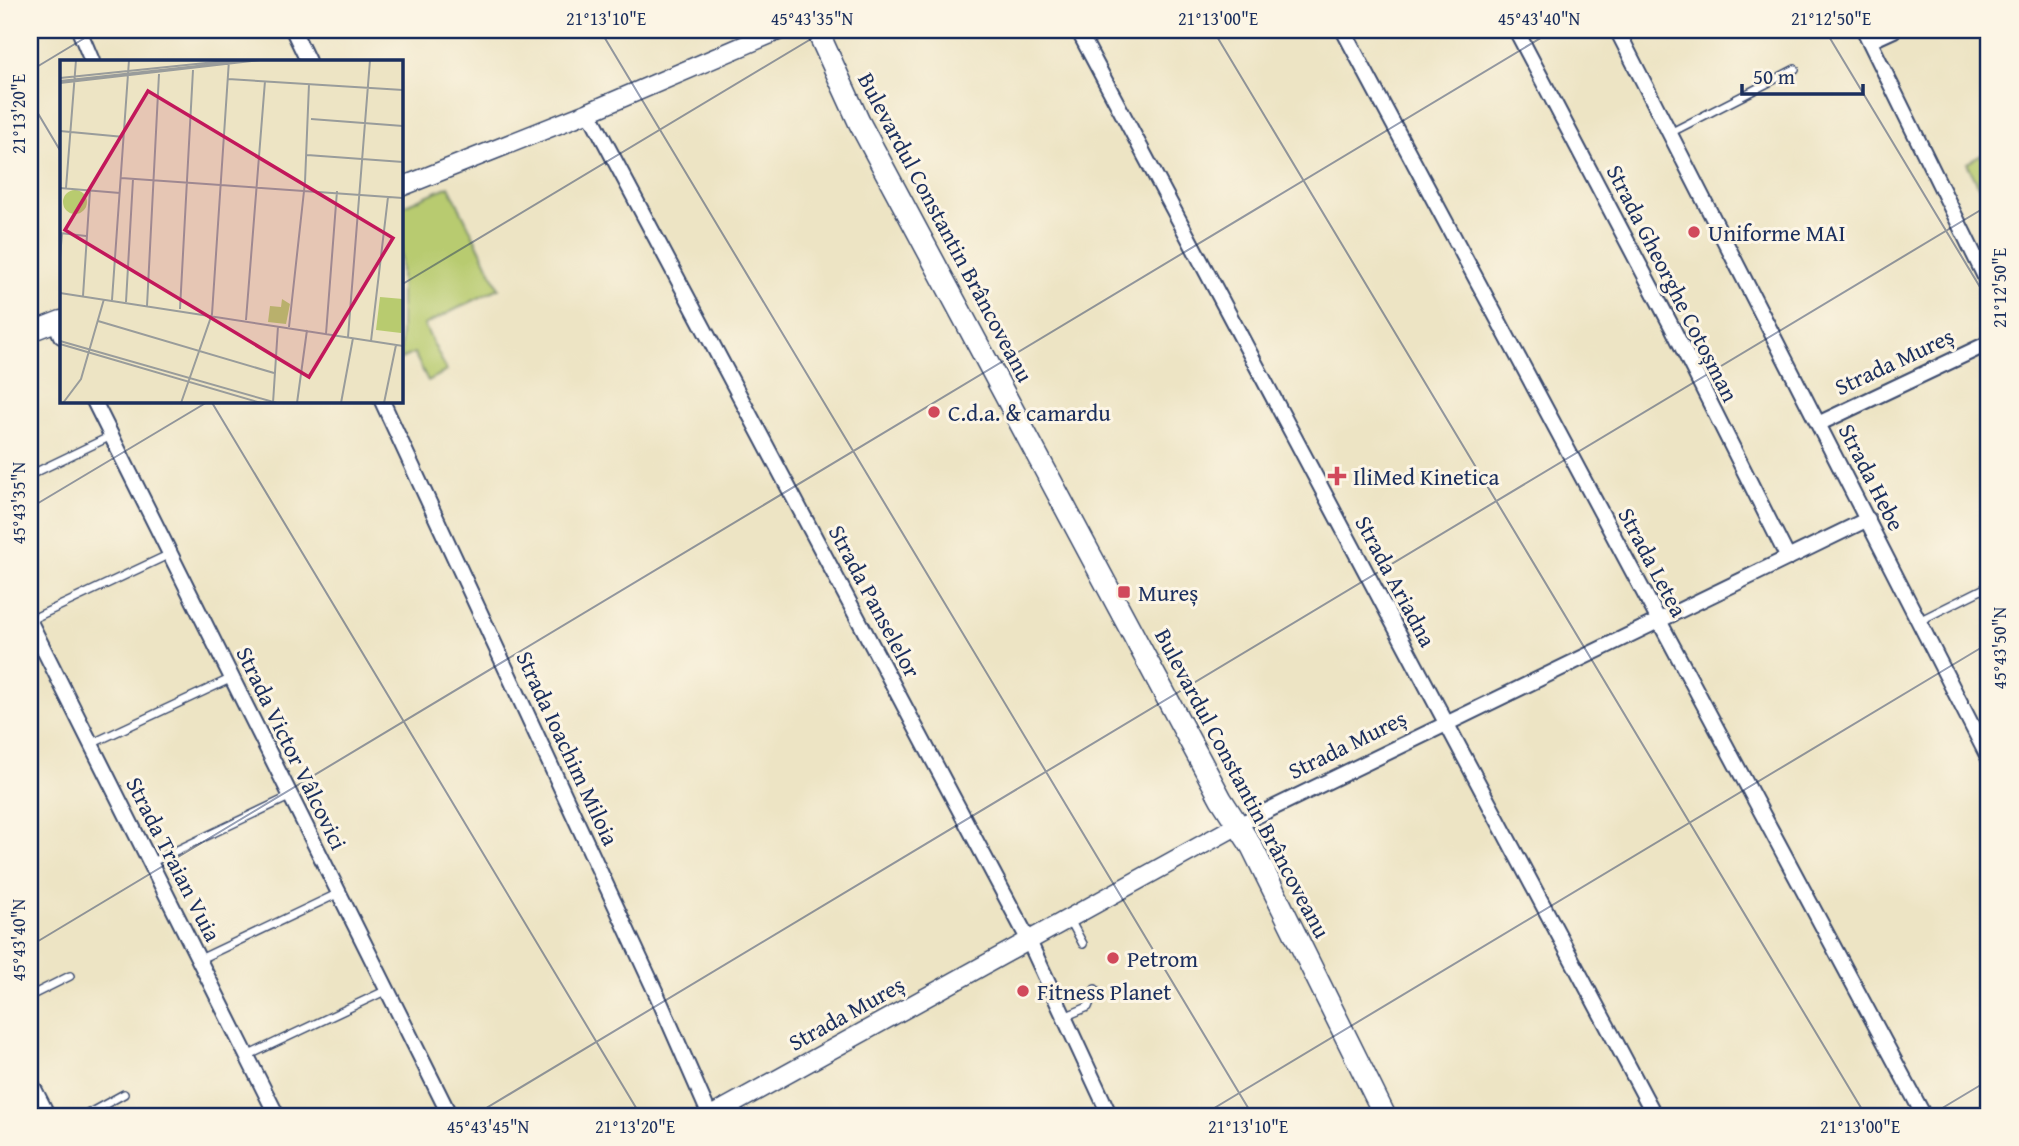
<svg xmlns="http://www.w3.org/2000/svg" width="2019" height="1146" viewBox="0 0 2019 1146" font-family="'Gentium Book Plus',serif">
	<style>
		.green { fill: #b8cb6f; stroke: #6a7d66; stroke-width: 2 }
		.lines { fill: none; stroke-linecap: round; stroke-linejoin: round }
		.service-casing { stroke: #3a4a6d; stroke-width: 10 }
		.minor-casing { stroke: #3a4a6d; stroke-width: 18 }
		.tertiary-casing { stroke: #3a4a6d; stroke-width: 21 }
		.secondary-casing { stroke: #3a4a6d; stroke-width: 24 }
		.service { stroke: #fff; stroke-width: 7 }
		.minor { stroke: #fff; stroke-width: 14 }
		.tertiary { stroke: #fff; stroke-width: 18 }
		.secondary { stroke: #fff; stroke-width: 21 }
		.ticks { fill: none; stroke: #1b2f5e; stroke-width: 2; stroke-opacity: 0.45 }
		.poi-dot { fill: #d1495b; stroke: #fcf5e5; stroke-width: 2.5 }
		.labels { text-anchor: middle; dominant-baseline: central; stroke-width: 6; stroke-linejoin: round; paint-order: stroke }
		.street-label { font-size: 23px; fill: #1b2f5e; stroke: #fcf5e5 }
		.poi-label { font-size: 23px; fill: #1b2f5e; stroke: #fcf5e5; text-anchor: start }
		.inset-road { fill: none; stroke: #999c9b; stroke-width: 2 }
		.view { fill: #c2185b; fill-opacity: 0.15; stroke: #c2185b; stroke-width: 3.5 }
		.inset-edge { fill: none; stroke: #1b2f5e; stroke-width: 3.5 }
		.neatline { fill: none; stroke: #1b2f5e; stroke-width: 2.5 }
		.ticks-label { font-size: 18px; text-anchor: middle; fill: #1b2f5e }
	</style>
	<rect width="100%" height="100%" fill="#fcf5e5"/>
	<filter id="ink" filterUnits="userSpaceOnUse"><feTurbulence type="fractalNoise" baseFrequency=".0143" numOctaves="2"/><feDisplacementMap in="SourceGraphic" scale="14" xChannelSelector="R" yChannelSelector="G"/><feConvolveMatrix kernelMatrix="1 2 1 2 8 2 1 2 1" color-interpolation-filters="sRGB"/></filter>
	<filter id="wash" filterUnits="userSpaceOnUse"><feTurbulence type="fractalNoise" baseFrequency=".00686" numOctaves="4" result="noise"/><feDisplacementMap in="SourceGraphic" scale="28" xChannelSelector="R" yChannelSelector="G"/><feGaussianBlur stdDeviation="1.57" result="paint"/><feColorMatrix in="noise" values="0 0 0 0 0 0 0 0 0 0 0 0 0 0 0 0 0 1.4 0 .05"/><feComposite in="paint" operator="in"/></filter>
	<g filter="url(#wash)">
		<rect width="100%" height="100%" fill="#ede4c4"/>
		<g class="green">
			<path d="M1989,151V207L1967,163Z"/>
			<path d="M449,186L499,288L424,325L447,371L428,381L414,353L401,359V207Z"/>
		</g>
	</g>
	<g filter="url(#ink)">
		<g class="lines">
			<g class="service-casing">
				<g id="service">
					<path d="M1670,133L1795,69"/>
					<path d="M30,475L111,436"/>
					<path d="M30,620L170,554"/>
					<path d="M1919,621L1989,586"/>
					<path d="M91,744L232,678"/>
					<path d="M150,863L291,796"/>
					<path d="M1070,920L1083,944"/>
					<path d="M198,960L339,893"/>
					<path d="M30,996L70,976"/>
					<path d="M1064,1017L1088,1007L1095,989"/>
					<path d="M247,1056L387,990"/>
					<path d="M84,1116L124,1094"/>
					<path d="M430,1116L446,1109"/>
				</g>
			</g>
			<g class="minor-casing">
				<g id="minor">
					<path d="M79,30L92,61"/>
					<path d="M293,30L308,61"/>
					<path d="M1078,30L1655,1116"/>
					<path d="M1343,30L1924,1116"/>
					<path d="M1516,30L1672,327L1788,558"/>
					<path d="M1617,30L1989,759"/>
					<path d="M1864,30L1989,285"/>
					<path d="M1870,41L1894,30"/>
					<path d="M589,112L1028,939L1110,1116"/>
					<path d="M55,322L61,336"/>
					<path d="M94,401L450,1116"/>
					<path d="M382,401L657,995L710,1116"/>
					<path d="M1820,423L1989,343"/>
					<path d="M30,622L277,1116"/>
					<path d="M1238,825L1868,519"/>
					<path d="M30,1081L48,1116"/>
				</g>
			</g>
			<g class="tertiary-casing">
				<g id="tertiary">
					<path d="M401,187L589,112L780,30"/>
					<path d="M30,332L61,320"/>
					<path d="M711,1116L1238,825"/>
				</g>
			</g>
			<g class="secondary-casing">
				<path id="secondary" d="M817,30L859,122L1221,799L1252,847L1385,1116"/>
			</g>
			<use href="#service" class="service"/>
			<use href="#minor" class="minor"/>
			<use href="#tertiary" class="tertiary"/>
			<use href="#secondary" class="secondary"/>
		</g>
	</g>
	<path class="ticks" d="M600,30L1253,1116M1213,30L1866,1116M1825,30L1989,302M30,71L98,30M30,100L61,152M401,285L826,30M211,401L641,1116M30,508L209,401M30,946L1554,30M473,1116L1989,205M1201,1116L1989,643M1929,1116L1989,1080"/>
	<g class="poi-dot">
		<circle cx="1694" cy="232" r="7"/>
		<circle cx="934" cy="412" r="7"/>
		<path d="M1333.5 465.5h7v7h7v7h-7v7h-7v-7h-7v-7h7z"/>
		<rect x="1117" y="585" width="14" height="14" rx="3.5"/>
		<circle cx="1113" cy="958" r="7"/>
		<circle cx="1023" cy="991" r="7"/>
	</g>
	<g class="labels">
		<g class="street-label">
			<text transform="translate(946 227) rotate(62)">Bulevardul Constantin Brâncoveanu</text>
			<text transform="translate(1673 283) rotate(63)">Strada Gheorghe Cotoșman</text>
			<text transform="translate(1894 361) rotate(-25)">Strada Mureș</text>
			<text transform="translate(1872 477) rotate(63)">Strada Hebe</text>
			<text transform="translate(1653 562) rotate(62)">Strada Letea</text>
			<text transform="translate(1396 581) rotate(62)">Strada Ariadna</text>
			<text transform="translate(875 601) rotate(62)">Strada Panselelor</text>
			<text transform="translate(1347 744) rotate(-26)">Strada Mureș</text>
			<text transform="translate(292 748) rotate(64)">Strada Victor Vâlcovici</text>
			<text transform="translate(568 748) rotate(65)">Strada Ioachim Miloia</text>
			<text transform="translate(1243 783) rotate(62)">Bulevardul Constantin Brâncoveanu</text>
			<text transform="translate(174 859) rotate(63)">Strada Traian Vuia</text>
			<text transform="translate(846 1013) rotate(-29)">Strada Mureș</text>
		</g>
		<g class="poi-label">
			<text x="1708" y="232">Uniforme MAI</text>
			<text x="948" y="412">C.d.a. &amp; camardu</text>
			<text x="1353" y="476">IliMed Kinetica</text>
			<text x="1138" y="592">Mureș</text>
			<text x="1127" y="958">Petrom</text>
			<text x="1037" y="991">Fitness Planet</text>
		</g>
	</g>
	<g transform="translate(60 60)">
		<rect width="343" height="343" fill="#ede4c4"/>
		<path d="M3 142a12 12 0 1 1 24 0a12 12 0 1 1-24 0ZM320,237L343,239L341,273L316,270ZM222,239L230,244L226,264L208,262L210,246L221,247Z" fill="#b8cb6f"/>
		<path class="inset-road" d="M0,18L175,0M168,19L343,30M0,21L192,0M0,23L200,0M251,59L343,66M0,71L64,77M247,95L343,102M61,118L343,138M0,128L60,133M6,128L16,0M0,173L26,176M0,198L2,173M0,233L343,286M23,236L30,130M52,240L69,0M66,242L73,119M87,246L99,14M120,249L133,10M186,260L205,21M38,261L214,313M229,267L245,122L249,24M266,274L277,131M288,277L310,0M0,281L217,343M311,281L328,137M0,284L201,343M3,343L21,319L44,239M121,343L152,254L169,0M213,343L218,266M237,343L247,270M281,343L293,278M324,343L336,285"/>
		<path class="view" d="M88,31L333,178L249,317L5,170Z"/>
		<rect width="343" height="343" class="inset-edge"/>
	</g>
	<rect width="2019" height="1146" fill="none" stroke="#fcf5e5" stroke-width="77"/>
	<path d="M1742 84v10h121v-10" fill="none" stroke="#1b2f5e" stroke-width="3.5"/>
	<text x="1753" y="84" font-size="21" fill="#1b2f5e" stroke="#fcf5e5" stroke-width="5" paint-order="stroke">50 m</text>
	<rect x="38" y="38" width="1942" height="1070" class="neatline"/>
	<g class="ticks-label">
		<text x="606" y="25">21°13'10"E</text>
		<text x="812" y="25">45°43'35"N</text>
		<text x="1218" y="25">21°13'00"E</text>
		<text x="1539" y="25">45°43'40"N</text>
		<text x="1831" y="25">21°12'50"E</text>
		<text transform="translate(19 114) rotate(-90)" y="6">21°13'20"E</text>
		<text transform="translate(2000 288) rotate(-90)" y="6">21°12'50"E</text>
		<text transform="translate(19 503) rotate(-90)" y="6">45°43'35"N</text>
		<text transform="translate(2000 648) rotate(-90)" y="6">45°43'50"N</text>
		<text transform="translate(19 940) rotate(-90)" y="6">45°43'40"N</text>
		<text x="488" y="1133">45°43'45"N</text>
		<text x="635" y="1133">21°13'20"E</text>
		<text x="1248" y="1133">21°13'10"E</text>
		<text x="1860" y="1133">21°13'00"E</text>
	</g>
</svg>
